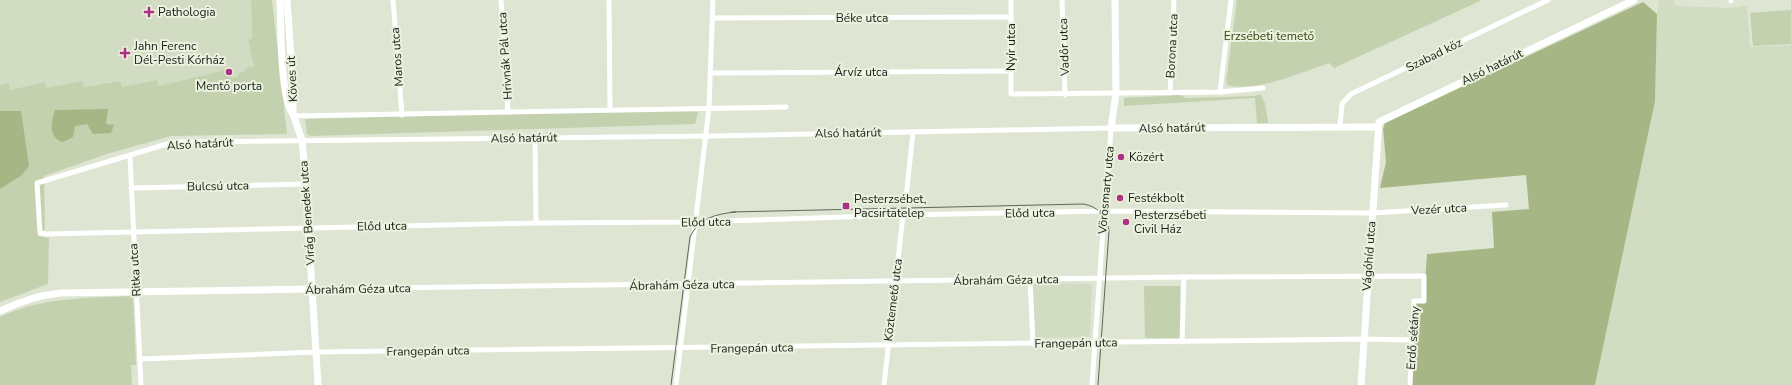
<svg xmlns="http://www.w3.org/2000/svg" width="1791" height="385" viewBox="0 0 1791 385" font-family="'Nunito Sans',sans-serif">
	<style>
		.built { fill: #d2dcc2 }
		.green { fill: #c4d1ae }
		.forest { fill: #a6b785 }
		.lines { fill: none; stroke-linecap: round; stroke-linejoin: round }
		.street { stroke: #fff; stroke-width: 5 }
		.secondary { stroke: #fff; stroke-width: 7 }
		.tram { stroke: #62665b; stroke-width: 1 }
		.poi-dot { fill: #ac3083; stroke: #ebf2df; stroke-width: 1.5 }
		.labels { text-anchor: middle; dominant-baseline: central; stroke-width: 4; stroke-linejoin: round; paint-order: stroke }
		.poi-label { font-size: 12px; fill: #1a1d16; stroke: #ebf2df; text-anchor: start }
		.street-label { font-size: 12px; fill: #1a1d16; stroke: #ebf2df }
		.park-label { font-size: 12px; fill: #34430a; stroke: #ebf2df }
	</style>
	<rect width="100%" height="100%" fill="#dee5d2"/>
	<g class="built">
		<path d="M0,0H251L252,39L248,40L254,67L246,68V71L232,78L226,76L225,70L159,86L157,80L121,87L120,81L84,87L82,81L46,88L44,82L10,90L9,83L0,85Z"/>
		<path d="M1659,0H1673L1676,6L1732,8L1747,5L1750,47L1791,45V385H1595L1655,101L1657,14Z"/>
		<path d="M1033,283L1091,284L1092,286L1090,337L1035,338Z"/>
	</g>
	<g class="green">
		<path d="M251,0H272L287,134L171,136L107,154L44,176L45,229L38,236L49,238L48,284L0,302V85L9,83L10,90L45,82L46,88L82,81L84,87L120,81L122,87L157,80L159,86L225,70L226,76L231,75L232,78L238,76V73L246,71L245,68L254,66L248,40L252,38Z"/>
		<path d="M1237,0H1482L1334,68L1329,63C1302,72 1256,93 1227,85V82L1231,81L1226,82Z"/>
		<path d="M1791,10V44L1753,46L1750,13Z"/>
		<path d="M1260,94L1265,103L1268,123H1257L1255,98L1124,106V98L1180,95L1186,98L1255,96Z"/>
		<path d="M696,109L698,113L695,124L311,136L307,134L305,119Z"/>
		<path d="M1144,286H1180L1181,338H1145Z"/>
		<path d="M133,296L136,365H131L132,385H0V317C42,297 87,298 133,296Z"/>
	</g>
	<g class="forest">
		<path d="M1643,2L1657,14L1655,101L1595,385H1410L1414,301H1424L1427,254L1494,248L1492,212L1529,209L1526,175L1380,188L1386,162L1383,129L1385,123Z"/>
		<path d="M108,109L106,124L114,125L111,133L93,134L87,124L75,126L73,137L63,142C48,138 51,122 55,110Z"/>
		<path d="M0,111H21L29,166L22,175L0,189Z"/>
	</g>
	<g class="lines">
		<g class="street">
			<path d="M393,0L402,115"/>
			<path d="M501,0L508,112"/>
			<path d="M609,0L610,110"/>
			<path d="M1011,0V94L1220,92L1263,88"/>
			<path d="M1062,0L1065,95"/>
			<path d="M1731,1V0"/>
			<path d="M712,18L1011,17"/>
			<path d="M710,73L1011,71"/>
			<path d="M1220,92L1231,0"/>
			<path d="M1170,93L1174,0"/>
			<path d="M293,116L786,107"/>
			<path d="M1340,126L1342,104L1351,94L1548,0"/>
			<path d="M535,138L536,223"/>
			<path d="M130,156L141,385"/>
			<path d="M131,188L305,184"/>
			<path d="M906,198L913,132"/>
			<path d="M1030,279L1033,344"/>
			<path d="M311,289L1184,277L1424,276V301H1414L1410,385"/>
			<path d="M1182,342L1184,277"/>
			<path d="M141,359L316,352L1363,339L1412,340"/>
			<path d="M676,385L709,108L713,0"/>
			<path d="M884,385L903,215"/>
			<path d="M1092,385L1103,229C1103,220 1105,210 1106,201L1111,128L712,136L179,142L167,144L37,183L40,233L46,234L536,223L694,222L903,215L1105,211L1372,213L1506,205"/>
		</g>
		<g class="secondary">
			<path d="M280,0C281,24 280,98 293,114"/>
			<path d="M287,0L293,85V114L302,140L304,161L318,385"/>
			<path d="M1115,0L1116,93L1111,128L1377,127"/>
			<path d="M0,311C19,302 39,295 61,293L311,289"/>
			<path d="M1361,385L1379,122L1634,0"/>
		</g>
		<g class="tram">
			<path d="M731,212L1083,204C1098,206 1107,217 1109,231L1098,385"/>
			<path d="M671,385L690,237C699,218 716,214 736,212"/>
		</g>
	</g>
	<g class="poi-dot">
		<path d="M147 6h4v4h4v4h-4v4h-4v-4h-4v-4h4z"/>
		<path d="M123 47h4v4h4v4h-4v4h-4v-4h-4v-4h4z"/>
		<circle cx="229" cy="72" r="4"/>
		<circle cx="1121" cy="157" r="4"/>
		<circle cx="1120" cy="198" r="4"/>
		<rect x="842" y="202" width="8" height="8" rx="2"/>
		<circle cx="1126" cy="222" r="4"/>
	</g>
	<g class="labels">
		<g class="poi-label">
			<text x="158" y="12">Pathologia</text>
			<text x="134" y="46">Jahn Ferenc<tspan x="134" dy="14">Dél-Pesti Kórház</tspan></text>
			<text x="229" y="86" text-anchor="middle">Mentő porta</text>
			<text x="1129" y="157">Közért</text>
			<text x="1128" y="198">Festékbolt</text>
			<text x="854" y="199">Pesterzsébet,<tspan x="854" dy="14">Pacsirtatelep</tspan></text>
			<text x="1134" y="215">Pesterzsébeti<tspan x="1134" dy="14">Civil Ház</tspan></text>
		</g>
		<g class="street-label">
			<text x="862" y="18">Béke utca</text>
			<text transform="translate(1172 46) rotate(-87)">Borona utca</text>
			<text transform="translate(1011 47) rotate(-90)">Nyír utca</text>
			<text transform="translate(1064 47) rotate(-92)">Vadőr utca</text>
			<text transform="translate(1434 55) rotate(-26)">Szabad köz</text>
			<text transform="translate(505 56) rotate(-94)">Hrivnák Pál utca</text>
			<text transform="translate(397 57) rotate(-94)">Maros utca</text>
			<text transform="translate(1492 67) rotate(-26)">Alsó határút</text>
			<text x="861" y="72">Árvíz utca</text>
			<text transform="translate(292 79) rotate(-93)">Köves út</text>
			<text transform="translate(1172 128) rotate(-1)">Alsó határút</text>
			<text transform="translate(848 133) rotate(-1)">Alsó határút</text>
			<text transform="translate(524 138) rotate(-1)">Alsó határút</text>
			<text transform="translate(200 144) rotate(-3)">Alsó határút</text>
			<text transform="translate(218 186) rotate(-1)">Bulcsú utca</text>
			<text transform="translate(1106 190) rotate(-85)">Vörösmarty utca</text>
			<text transform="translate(1439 209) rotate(-3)">Vezér utca</text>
			<text transform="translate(307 213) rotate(-94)">Virág Benedek utca</text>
			<text transform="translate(1030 213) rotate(-1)">Előd utca</text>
			<text transform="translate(706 222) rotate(-1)">Előd utca</text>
			<text transform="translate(382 226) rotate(-1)">Előd utca</text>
			<text transform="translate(1369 256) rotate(-86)">Vágóhíd utca</text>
			<text transform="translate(135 270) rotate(-94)">Ritka utca</text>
			<text transform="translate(1006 280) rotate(-1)">Ábrahám Géza utca</text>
			<text transform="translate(682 285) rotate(-1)">Ábrahám Géza utca</text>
			<text transform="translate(358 289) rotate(-1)">Ábrahám Géza utca</text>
			<text transform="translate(893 300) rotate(-83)">Köztemető utca</text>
			<text transform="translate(1413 338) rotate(-86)">Erdő sétány</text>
			<text transform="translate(1076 343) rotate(-1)">Frangepán utca</text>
			<text transform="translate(752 348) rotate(-1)">Frangepán utca</text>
			<text transform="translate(428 351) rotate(-1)">Frangepán utca</text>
		</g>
		<g class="park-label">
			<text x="1269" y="36">Erzsébeti temető</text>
		</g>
	</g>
</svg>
